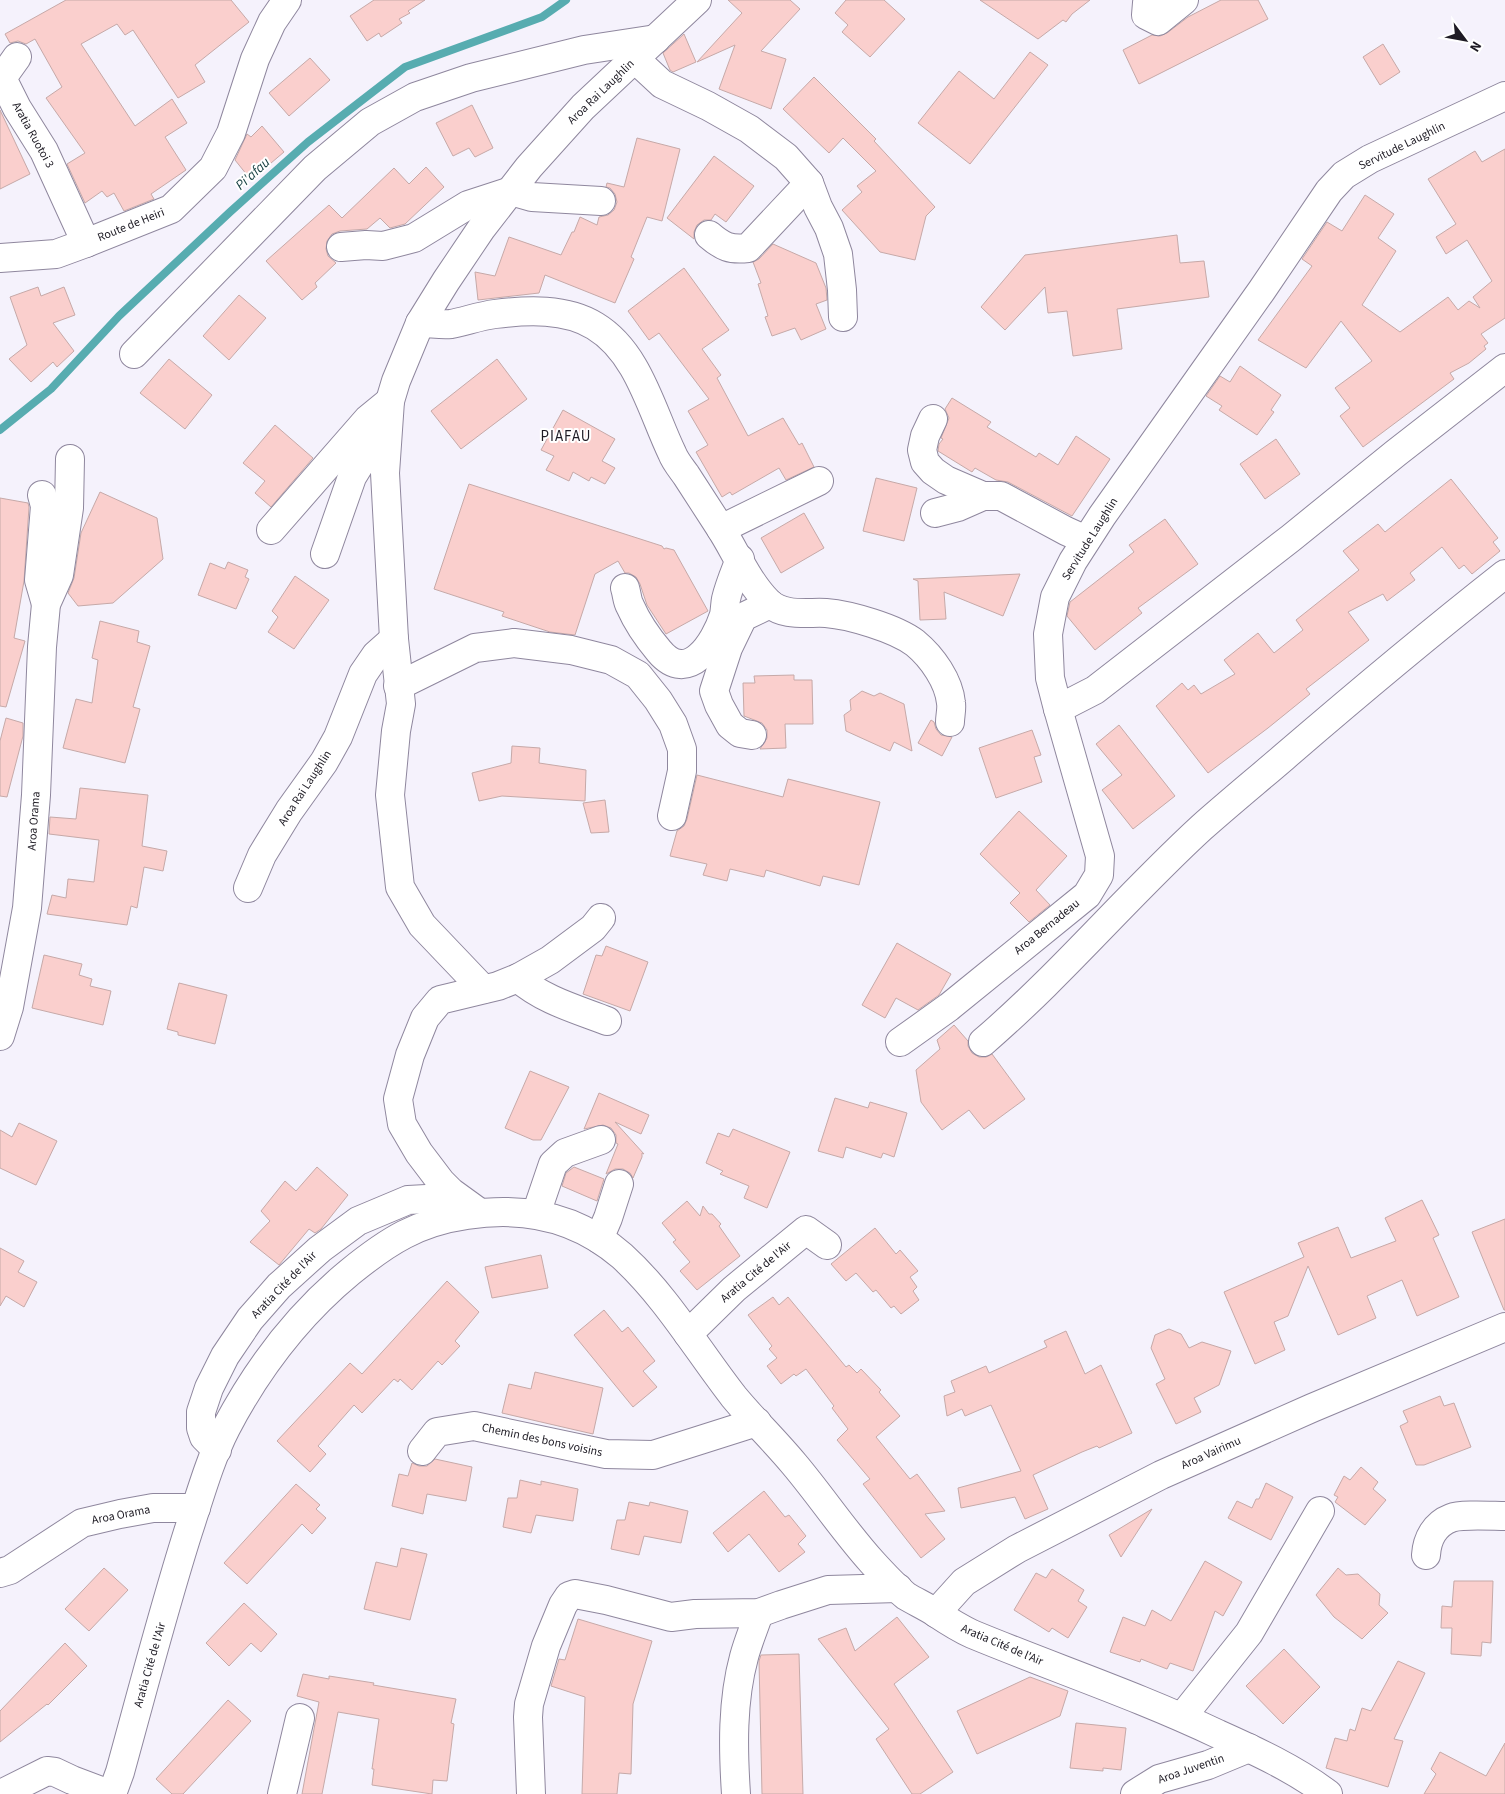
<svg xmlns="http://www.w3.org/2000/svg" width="1505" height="1794" viewBox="0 0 1505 1794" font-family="'Source Sans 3',sans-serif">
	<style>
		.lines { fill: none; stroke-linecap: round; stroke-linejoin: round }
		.stream { stroke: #57acb0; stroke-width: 8 }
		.building { fill: #facfcd; stroke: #c6a9a8 }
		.minor-casing { stroke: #8f879e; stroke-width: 30 }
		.major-casing { stroke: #8f879e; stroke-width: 30 }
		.minor { stroke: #fff; stroke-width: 28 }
		.major { stroke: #fff; stroke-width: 28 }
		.labels { text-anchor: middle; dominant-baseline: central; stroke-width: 4; stroke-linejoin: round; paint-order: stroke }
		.street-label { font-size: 12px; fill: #1e1b24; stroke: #fff }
		.water-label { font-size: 14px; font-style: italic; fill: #1a4345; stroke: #fff }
		.quarter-label { font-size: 15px; letter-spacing: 1px; fill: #1e1b24; stroke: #fff }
	</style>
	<rect width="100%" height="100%" fill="#f5f2fc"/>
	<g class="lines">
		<path class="stream" d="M0,430L51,389L119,316L230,212L308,142L405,67L542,17L566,0"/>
	</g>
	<g class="building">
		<path d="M66,0H231L249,22L195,65L205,82L178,98L133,30L125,35L117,24L81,44L135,126L172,99L187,123L165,137L186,170L151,194L154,199L124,211L114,193L107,197L102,191L85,203L67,164L85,153L46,98L62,87L35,39L26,44L18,41L10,43L5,34Z"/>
		<path d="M374,0H425L408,11L410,13L399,19L402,23L381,37L379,33L367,41L350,16Z"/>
		<path d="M728,0H790L800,9L761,51L786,59L771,109L719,89L735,45L697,62L742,13Z"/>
		<path d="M846,0H884L905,19L870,57L842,32L848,25L835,13Z"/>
		<path d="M980,0H1090L1072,14L1066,22L1063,20L1038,39Z"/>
		<path d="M1221,0H1258L1268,19L1139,84L1123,50L1152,35L1160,36L1167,33L1188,17Z"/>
		<path d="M684,34L696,62L673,72L670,70L663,53Z"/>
		<path d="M1383,44L1400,72L1380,85L1363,57Z"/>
		<path d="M1030,52L1048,65L970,164L918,123L959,71L994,99Z"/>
		<path d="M310,58L330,80L289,116L269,93Z"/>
		<path d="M814,77L876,139L874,141L935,207L926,216L915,260L880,252L842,210L862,192L857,186L876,171L843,138L829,153L783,109Z"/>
		<path d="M472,105L493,148L475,157L469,148L453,156L436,123Z"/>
		<path d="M0,110L30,174L0,189Z"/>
		<path d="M262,126L284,152L251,180L235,160L247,134L251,137Z"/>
		<path d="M637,138L680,149L662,221L647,217L631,257L634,259L615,303L545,275L539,293L478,300L475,272L495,276L509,237L561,255L572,232H574L580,217L597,225L599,217L608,215L614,210L617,202L615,194L610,188L606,187L607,183L624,187Z"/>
		<path d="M1505,149V318L1481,334L1488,343L1484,346L1486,349L1469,363L1450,373L1454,379L1363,447L1340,416L1350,408L1335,388L1372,361L1341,321L1306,368L1258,340L1312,266L1302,259L1327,222L1342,231L1365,195L1394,214L1378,238L1396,251L1362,305L1400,332L1448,297L1458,310L1469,301L1480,308L1473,297L1492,281L1467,240L1446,254L1436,237L1456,224L1428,179L1475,151L1482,162Z"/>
		<path d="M714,156L754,186L726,222L715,214L711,220H704L697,225L694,232V239L667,218Z"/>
		<path d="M426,167L444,187L405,224L390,228L380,218L367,229L340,231L332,234L327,241L326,249L328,256L336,263L315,283L317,287L302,300L266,261L329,205L342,218L394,168L409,184Z"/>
		<path d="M1177,235L1180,263L1204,261L1209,297L1117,309L1122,349L1073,356L1067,311L1048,313L1045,287L1005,330L981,307L1025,255Z"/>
		<path d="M773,244L816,263L826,288L827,300L816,304L826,329L801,340L795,328L772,336L765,317L768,316L758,284L761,283L753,262L759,259Z"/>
		<path d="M684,268L729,330L702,349L721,375L717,378L748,436L783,418L799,445L802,443L814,467L786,480L779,468L732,495L730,492L722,497L696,452L708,445L688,411L709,399L659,333L649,340L628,311Z"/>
		<path d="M38,287L41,296L64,287L75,315L53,323L74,351L57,367L53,362L31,382L9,359L27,345L10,297Z"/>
		<path d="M239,295L266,318L229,360L203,336Z"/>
		<path d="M169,359L212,395L185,429L140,393Z"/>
		<path d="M497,359L527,399L461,449L431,411Z"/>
		<path d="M1240,366L1281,395L1271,410L1274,412L1257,435L1219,410L1222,406L1206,396L1220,376L1230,382Z"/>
		<path d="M952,398L991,422L987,427L1036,457L1039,453L1058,465L1076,436L1110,459L1072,516L1008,482L996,480L975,468L972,472L938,451L939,444L943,439L941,438L949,418L945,409Z"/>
		<path d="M563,410L615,439L602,461L615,468L605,484L591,477L589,481L573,472L569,481L546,470L554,456L541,450Z"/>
		<path d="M275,425L313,458L271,507L255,493L265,481L243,463Z"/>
		<path d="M1276,439L1300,474L1265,499L1240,464Z"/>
		<path d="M876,478L917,488L904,541L863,531Z"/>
		<path d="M1451,479L1498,538L1493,542L1500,551L1472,574L1464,565L1459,569L1442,547L1410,573L1415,580L1387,601L1383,594L1348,612L1369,640L1306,689L1310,694L1268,728L1208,773L1156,706L1182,683L1188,690L1194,685L1201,694L1235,674L1224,660L1258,633L1274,653L1303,630L1296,620L1359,570L1343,551L1378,524L1385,532Z"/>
		<path d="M469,484L662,546L664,549L666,548L674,550L708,611L666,634L647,605L640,584L636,577L629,573H625L618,561L595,574L575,635L550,632L502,616L504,612L434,589Z"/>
		<path d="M100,492L157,518L163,559L113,603L78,606L68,593L74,578L81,533Z"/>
		<path d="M0,498L28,503L29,507L24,581L14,638L25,641L6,707L0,706Z"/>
		<path d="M804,513L824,548L781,573L761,538Z"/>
		<path d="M1165,519L1198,564L1138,608L1142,613L1095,650L1067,616L1070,602L1134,552L1129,545Z"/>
		<path d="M228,562L248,570L245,577L249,579L236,609L198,595L210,563L225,569Z"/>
		<path d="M1020,574L1003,616L944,592L946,619L920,620L918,581L913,579Z"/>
		<path d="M295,576L329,600L294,649L268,632L278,617L272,611Z"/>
		<path d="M100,621L139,631L137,642L150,646L133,707L140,709L125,763L63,748L76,699L92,703L98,660L92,658Z"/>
		<path d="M794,675V680H812L813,724H785L786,748L760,749L767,738V730L762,723L744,716L743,683H755L754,676Z"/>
		<path d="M862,691L874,696L880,693L904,704L912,751L894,742L890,751L846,731L844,715L851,710L850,700Z"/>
		<path d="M6,718L23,723V736L7,797L0,796V741Z"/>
		<path d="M931,720L934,722L936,729L941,735L952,737L942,756L918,743Z"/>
		<path d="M1119,725L1175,796L1133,829L1102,790L1122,775L1096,744Z"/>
		<path d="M1032,730L1041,755L1034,757L1042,782L996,798L979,748Z"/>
		<path d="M512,746L540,748L539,763L586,770L585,801L502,796L479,801L472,773L511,763Z"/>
		<path d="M697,775L783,797L788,779L880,802L859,885L823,876L820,886L766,870L764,877L730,869L727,881L703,875L707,864L670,856L677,831L684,826L687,819Z"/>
		<path d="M80,788L148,795L142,846L167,851L163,871L144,867L137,908L131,906L127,925L47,914L52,895L66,898L68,879L94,882L99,840L49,834L50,817L76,819Z"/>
		<path d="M605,800L609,832L591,833L583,803Z"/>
		<path d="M1019,811L1067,856L1036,890L1050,905L1029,922L1010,903L1020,893L980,854Z"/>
		<path d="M897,943L951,974L939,995L918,1010L896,998L885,1018L862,1005Z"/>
		<path d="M606,946L648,962L630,1011L583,994L596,955L602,956Z"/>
		<path d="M44,955L82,964L79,975L92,979L90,986L111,991L103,1025L32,1008Z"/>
		<path d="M179,983L227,995L215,1044L178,1035V1032L167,1029Z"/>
		<path d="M954,1025L968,1041V1046L972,1053L979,1057H986L992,1054L1025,1099L984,1129L969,1110L942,1130L921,1102L916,1070L940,1049L937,1040Z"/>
		<path d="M530,1071L569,1087L541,1140H533L505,1128Z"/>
		<path d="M599,1093L649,1115L641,1134L615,1122L644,1154L642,1153V1157L633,1178L630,1173L623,1169H615L606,1174L618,1144L616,1143V1135L611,1128L603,1125L584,1129Z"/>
		<path d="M835,1098L868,1108L870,1102L907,1113L894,1157L883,1153L881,1158L846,1147L843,1158L818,1151Z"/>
		<path d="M19,1123L57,1141L36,1185L0,1168V1130L12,1137Z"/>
		<path d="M733,1129L790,1152L767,1208L744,1198L749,1186L720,1174L723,1171L706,1163L718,1133L729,1137Z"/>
		<path d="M317,1167L348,1195L321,1229L315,1233L309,1229L279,1265L250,1242L270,1221L261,1211L285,1181L296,1191Z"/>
		<path d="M574,1167L604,1179L597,1201L562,1186L566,1173Z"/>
		<path d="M1422,1200L1439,1235L1433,1238L1459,1297L1417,1316L1402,1280L1367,1296L1376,1318L1338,1335L1308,1266L1288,1316L1274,1322L1285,1350L1255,1364L1224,1292L1304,1257L1298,1243L1338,1227L1351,1258L1396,1241L1385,1218Z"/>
		<path d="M687,1201L700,1216L703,1206L709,1214H712L721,1224L719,1226L740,1256L697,1290L680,1271L690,1262L673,1242L676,1240L662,1223Z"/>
		<path d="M1505,1219V1310H1504L1472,1232Z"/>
		<path d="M875,1228L896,1254L900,1250L918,1271L910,1277L917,1287L913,1291L919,1300L901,1314L894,1306L891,1308L876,1290L873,1292L856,1273L846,1281L831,1264Z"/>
		<path d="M0,1248L24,1261L18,1272L37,1282L24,1307L6,1296L0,1306Z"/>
		<path d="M541,1255L548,1288L492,1298L485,1267Z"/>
		<path d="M447,1281L479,1312L455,1341L460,1346L442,1365L438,1361L412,1390L400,1379L398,1382L394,1379L362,1413L354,1405L318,1446L326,1454L310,1472L277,1441L350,1363L362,1374Z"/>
		<path d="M773,1297L779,1305L788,1297L846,1367L849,1365L857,1373L861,1369L881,1390L879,1392L900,1416L876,1437L910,1479L917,1474L945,1511L925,1514L945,1539L921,1558L863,1484L870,1479L837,1440L848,1429L832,1408L834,1406L806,1369L796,1376L794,1374L781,1384L767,1366L777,1358L769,1349L772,1346L748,1315Z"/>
		<path d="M604,1310L622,1332L628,1327L655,1361L643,1371L657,1387L633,1407L574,1335Z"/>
		<path d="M1169,1329L1181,1334L1189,1348L1202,1342L1231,1351L1219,1385L1194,1398L1201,1412L1176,1424L1156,1384L1165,1379L1151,1348L1155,1335Z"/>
		<path d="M1066,1331L1085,1374L1101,1365L1132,1433L1099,1448L1097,1446L1082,1452L1033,1475L1048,1509L1025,1519L1015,1497L961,1508L958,1488L1021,1471L991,1405L965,1416L962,1409L947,1416L944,1396L955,1392L951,1381L986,1366L989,1373L1047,1347L1044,1341Z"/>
		<path d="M535,1372L603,1388L593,1434L502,1413L509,1384L531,1389Z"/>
		<path d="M1440,1396L1444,1406L1454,1403L1471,1447L1424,1465H1416L1400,1426L1408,1422L1403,1411Z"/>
		<path d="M435,1459L472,1467L466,1501L427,1494L423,1514L392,1506L399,1474L408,1476L412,1463L419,1466H427Z"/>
		<path d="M1361,1467L1378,1482L1373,1489L1386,1500L1365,1525L1335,1502L1338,1497L1334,1495L1344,1476L1350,1480Z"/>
		<path d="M520,1480L541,1485V1481L578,1489L573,1521L536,1515L531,1533L503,1527L508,1498H517Z"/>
		<path d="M1266,1483L1293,1497L1271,1540L1228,1518L1237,1501L1252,1508L1256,1499H1259Z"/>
		<path d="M296,1484L320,1505L316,1509L326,1518L312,1534L302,1524L247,1584L224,1563Z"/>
		<path d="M764,1491L785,1517L789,1515L806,1536L798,1544L805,1552L779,1572L749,1534L728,1552L713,1533Z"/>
		<path d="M629,1502L649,1506L650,1502L688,1511L681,1543L644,1536L639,1555L611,1549L617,1520H625Z"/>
		<path d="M1152,1509L1121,1557L1109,1535Z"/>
		<path d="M401,1548L427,1554L410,1620L364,1609L376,1562L397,1567Z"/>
		<path d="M1205,1561L1242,1582L1223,1616L1215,1611L1193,1671L1170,1663L1167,1669L1141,1659L1140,1662L1110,1652L1123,1617L1145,1626L1152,1610L1171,1621Z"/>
		<path d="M104,1568L128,1590L89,1631L65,1609Z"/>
		<path d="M1338,1568L1346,1575L1358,1574L1380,1594L1379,1605L1388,1613L1362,1639L1334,1617L1316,1595Z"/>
		<path d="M1052,1569L1084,1590L1078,1601L1087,1607L1068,1638L1052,1628L1049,1632L1014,1610L1036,1573L1046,1578Z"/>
		<path d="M1454,1581H1493L1491,1643L1482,1642L1481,1656L1451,1654L1452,1628H1441L1442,1606L1452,1607Z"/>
		<path d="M244,1603L277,1634L261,1652L251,1643L229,1666L206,1643Z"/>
		<path d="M897,1617L929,1657L894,1684L953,1772L920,1794H912L876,1739L889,1729L818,1639L846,1628L855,1651Z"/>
		<path d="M578,1619L652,1641L633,1704L631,1774L619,1773L617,1794H582L585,1697L551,1686L559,1659L565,1660Z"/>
		<path d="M65,1643L87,1666L48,1705L47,1704L0,1742V1711Z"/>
		<path d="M1284,1649L1320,1687L1283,1724L1246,1686Z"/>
		<path d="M799,1654L803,1794H762L759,1661L761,1655Z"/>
		<path d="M1398,1661L1425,1673L1394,1739L1403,1741L1388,1787L1326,1768L1335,1738L1347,1741L1350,1729L1355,1731L1362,1708L1371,1711Z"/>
		<path d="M303,1674L329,1679V1676L374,1683L373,1685L456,1699L451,1723L454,1724L447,1781L433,1780L432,1794L372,1785L374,1769H372L379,1719L338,1712L322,1794H302L319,1702L297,1696Z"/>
		<path d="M1030,1677L1068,1691L1060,1716L977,1754L957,1711Z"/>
		<path d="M228,1700L251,1721L183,1794H172L156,1779Z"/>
		<path d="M1076,1723L1126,1728L1121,1770L1103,1768V1771L1070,1768Z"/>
		<path d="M1505,1743V1794H1424L1436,1774L1431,1769L1440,1752L1486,1776Z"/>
	</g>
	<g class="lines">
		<g class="minor-casing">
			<g id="minor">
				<path d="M1154,0L1147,3L1146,15L1158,21L1184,0"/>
				<path d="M17,57L2,78L17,108L44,151L86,243"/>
				<path d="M635,59L662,84L708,106L749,129L786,157L809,183L818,207L829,228L838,254L842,290L843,317"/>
				<path d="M1505,96L1370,159L1344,175L1329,191L1262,290L1102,516L1073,561L1055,597L1048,634L1050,678L1058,709L1095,690L1291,538L1396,453L1505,368"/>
				<path d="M709,235C723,247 730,250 748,248L809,183"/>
				<path d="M341,247L366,245L383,246L414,238L468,205L511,191L532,197L601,201"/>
				<path d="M420,323C430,323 441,325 451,324C466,321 480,316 495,314C527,310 566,308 595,326C638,352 651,409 672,453C675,461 681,468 686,475C697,492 708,509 719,526C735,550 747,581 768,602C783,617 807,612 826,613C850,615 895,628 915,643C932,657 949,681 951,703C952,709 950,716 950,722"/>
				<path d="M134,354L315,168L370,122L415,97L471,78L584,50L656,39"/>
				<path d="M933,419L925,436L922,450L925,462L933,471L946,480L983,496H1001L1066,531L1086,540"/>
				<path d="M42,495L45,506L39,580L46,604"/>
				<path d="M935,513L958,507L983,496"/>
				<path d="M721,529L819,481"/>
				<path d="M271,530L368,419L390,401"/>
				<path d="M325,554L352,477L387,420"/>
				<path d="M625,588C627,594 627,601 630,606C637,622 648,638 659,651C688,686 715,643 724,615C725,610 725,604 726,599C729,586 735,572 740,559"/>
				<path d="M398,686L475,648L514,643L571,650L611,660L638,675L658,700L673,724L682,749V771L672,816"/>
				<path d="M752,735L740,733L730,725L719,705L714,691L728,648L743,617L770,604"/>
				<path d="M248,888L262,855L289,811L324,762L338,737L363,674L376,655L394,639"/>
				<path d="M518,978C543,1000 576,1009 607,1021"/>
				<path d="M483,989L422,925L400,887L390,795L396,731L401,704L394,639L385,473L390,401L396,381L420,323L446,281L481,229L529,167L583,107L697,0"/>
				<path d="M0,1036L9,1007L27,908L36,795L42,647L46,604L59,575L69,508L70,459"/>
				<path d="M900,1042L949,1007L1087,895L1099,875L1100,856L1058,709"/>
				<path d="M983,1042C1060,976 1126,897 1201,828C1228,804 1256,781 1284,757C1356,695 1430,633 1505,574"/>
				<path d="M480,1213L451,1192L441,1182L419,1153L402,1124L398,1099L410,1055L425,1018L440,1000L498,986L518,978L550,960L593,928L601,918"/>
				<path d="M536,1214L553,1164L565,1153L601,1140"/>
				<path d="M599,1239L608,1218L619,1184"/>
				<path d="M688,1334L734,1289L806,1230L827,1245"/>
				<path d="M217,1450L204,1437L201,1428V1412L209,1388L225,1356L250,1319L279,1286L320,1249L358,1221L408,1200L445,1198L467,1207"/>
				<path d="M422,1451L437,1432L474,1426L606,1454L653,1455L757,1422"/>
				<path d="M1426,1555C1427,1539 1435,1524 1451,1518C1461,1514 1493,1516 1505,1516"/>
				<path d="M0,1573L10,1570L82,1523L120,1514L153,1508H196"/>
				<path d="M936,1613L964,1582L1017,1549L1161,1475L1312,1408L1505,1327"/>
				<path d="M1182,1717L1249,1633L1320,1511"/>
				<path d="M1,1794L47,1771L55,1772L72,1780L109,1794"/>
				<path d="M112,1794L120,1772C142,1692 163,1611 188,1532C199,1499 210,1459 226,1428C257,1369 299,1314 350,1272C388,1241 418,1222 467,1215C524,1206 577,1217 622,1256C666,1296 698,1351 734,1397C753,1420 775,1441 794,1464C821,1496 844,1531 872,1562C882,1573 894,1586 906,1596C916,1602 927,1607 936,1613C948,1621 959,1628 972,1634C1054,1668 1138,1696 1218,1734C1256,1751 1295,1769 1328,1794"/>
				<path d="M282,1794L300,1718"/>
				<path d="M531,1794L528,1717L529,1704L546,1646L563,1605L569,1596L575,1594L606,1600L671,1617L695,1614L759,1613L781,1605L828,1590L898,1588"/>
				<path d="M736,1794C733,1749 732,1701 744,1657C748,1642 754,1628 759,1613"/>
				<path d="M1135,1794L1159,1779L1208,1765L1249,1748"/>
			</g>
		</g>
		<g class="major-casing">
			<path id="major" d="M0,258L56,254L86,243L171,209L213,168L231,133L255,59L272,22L287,0"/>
		</g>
		<use href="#minor" class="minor"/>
		<use href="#major" class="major"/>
	</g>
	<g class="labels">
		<g class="street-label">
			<text transform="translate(601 92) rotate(-44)">Aroa Rai Laughlin</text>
			<text transform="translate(33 135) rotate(61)">Aratia Ruotoi 3</text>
			<text transform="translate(1402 146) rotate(-26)">Servitude Laughlin</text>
			<text transform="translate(131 225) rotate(-22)">Route de Heiri</text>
			<text transform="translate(1090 539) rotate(-58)">Servitude Laughlin</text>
			<text transform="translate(305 788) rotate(-57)">Aroa Rai Laughlin</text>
			<text transform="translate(34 821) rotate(-86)">Aroa Orama</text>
			<text transform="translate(1047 927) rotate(-39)">Aroa Bernadeau</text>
			<text transform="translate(756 1272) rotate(-40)">Aratia Cité de l'Air</text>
			<text transform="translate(284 1285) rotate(-46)">Aratia Cité de l'Air</text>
			<text transform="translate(542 1440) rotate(12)">Chemin des bons voisins</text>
			<text transform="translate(1211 1453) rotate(-24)">Aroa Vairimu</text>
			<text transform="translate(121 1515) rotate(-11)">Aroa Orama</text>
			<text transform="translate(1002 1645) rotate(23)">Aratia Cité de l'Air</text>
			<text transform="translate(150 1665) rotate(-74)">Aratia Cité de l'Air</text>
			<text transform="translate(1191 1769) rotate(-19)">Aroa Juventin</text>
		</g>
		<g class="water-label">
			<text transform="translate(253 174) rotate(-42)">Pi'afau</text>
		</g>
		<g class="quarter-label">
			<text x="566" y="436">PIAFAU</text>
		</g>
	</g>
	<g transform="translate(1465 40) rotate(122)" stroke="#ffffff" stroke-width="4" paint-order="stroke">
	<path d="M0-4L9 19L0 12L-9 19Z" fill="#1e1b24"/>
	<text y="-8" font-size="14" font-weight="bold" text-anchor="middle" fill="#1e1b24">N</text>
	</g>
</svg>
